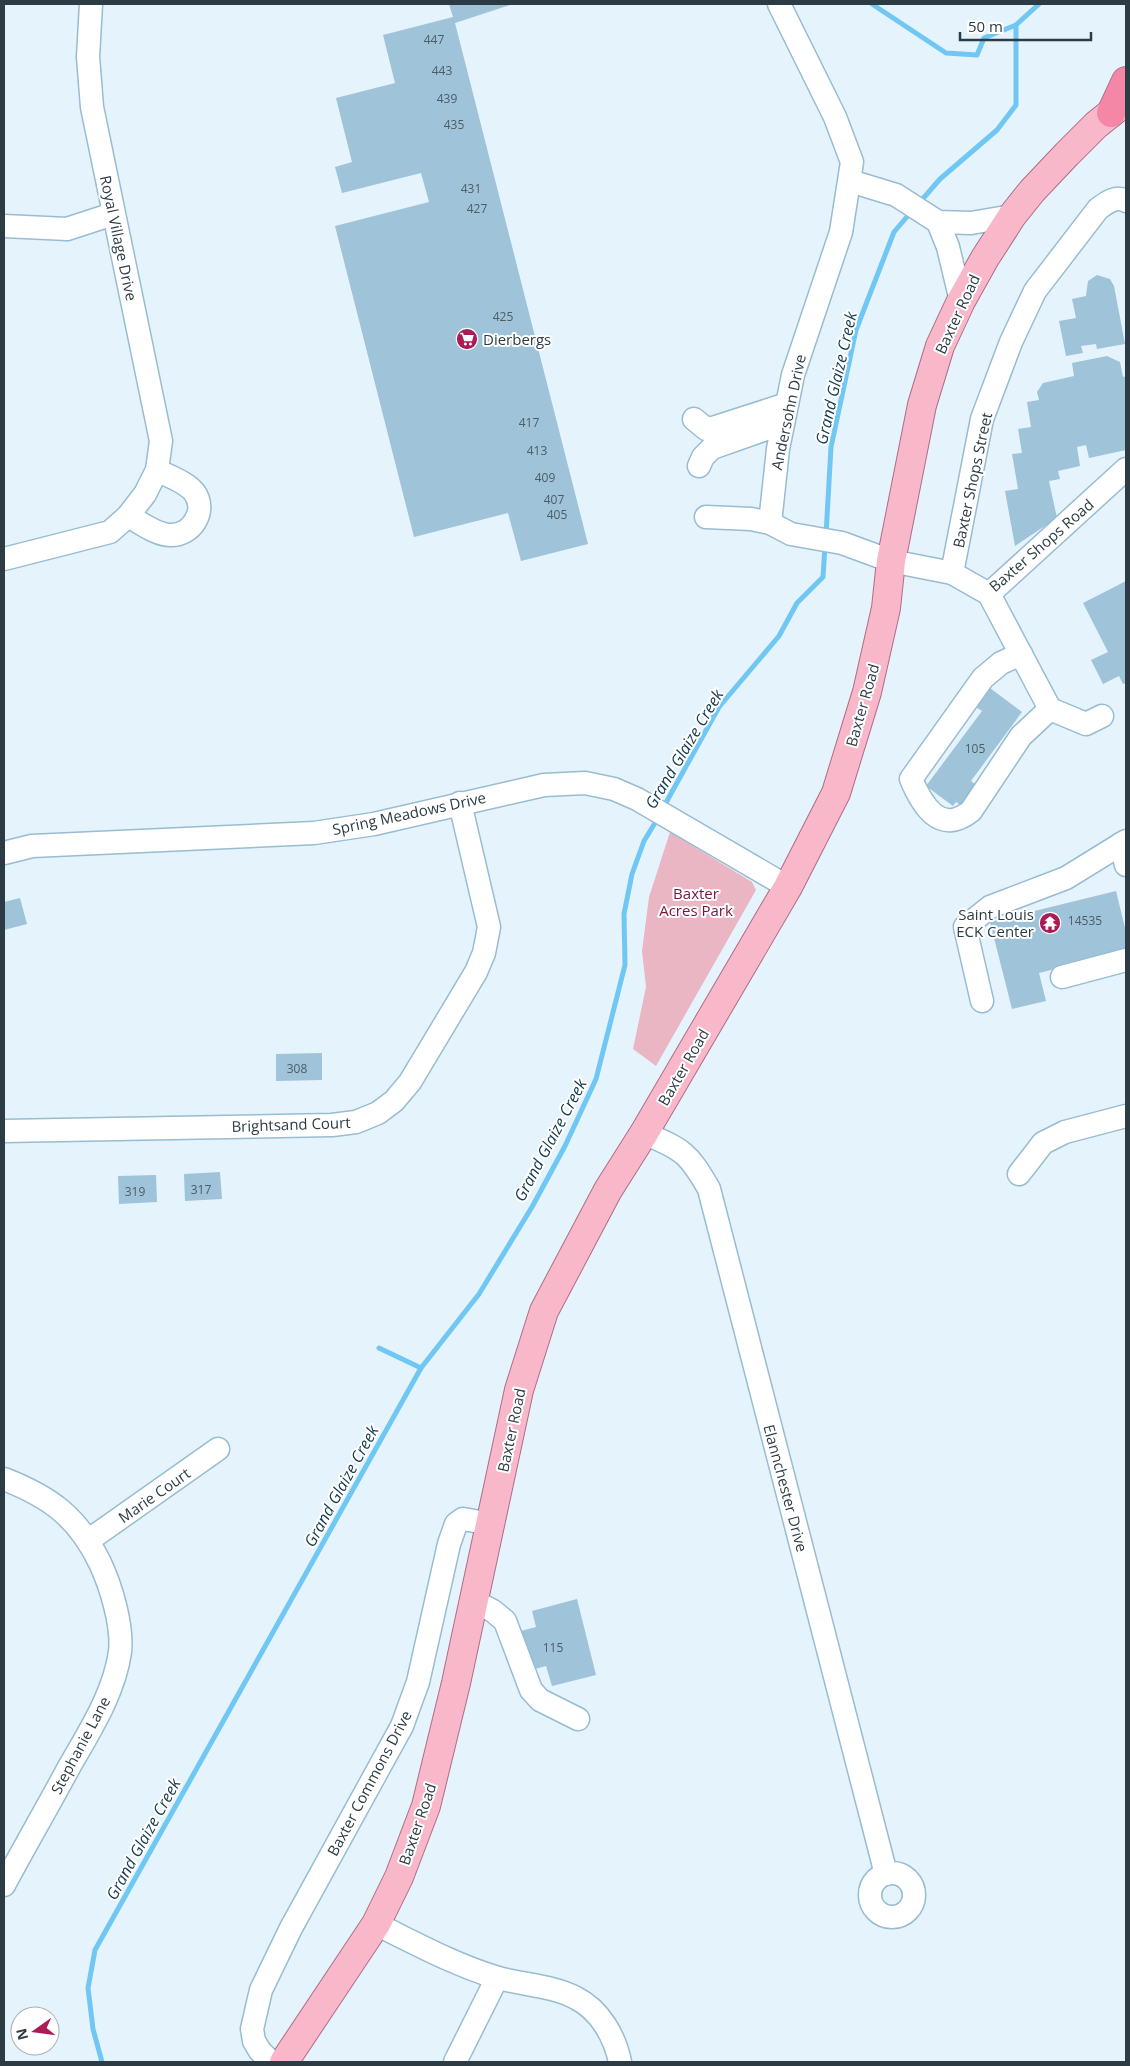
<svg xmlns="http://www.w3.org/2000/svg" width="1130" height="2066" viewBox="0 0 1130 2066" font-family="'Open Sans',sans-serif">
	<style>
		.green { fill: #ebb6c3 }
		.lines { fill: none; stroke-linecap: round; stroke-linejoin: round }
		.stream { stroke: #70c7f4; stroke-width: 5 }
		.building { fill: #9fc3d8 }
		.minor-casing { stroke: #98bcd1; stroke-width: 25 }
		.major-casing { stroke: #af6d84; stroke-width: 30 }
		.highway-casing { stroke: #af6d84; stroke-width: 30 }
		.minor { stroke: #fff; stroke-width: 22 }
		.major { stroke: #f9b7ca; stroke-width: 28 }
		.highway { stroke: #f587a6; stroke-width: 28 }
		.labels { text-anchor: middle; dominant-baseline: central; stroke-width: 4; stroke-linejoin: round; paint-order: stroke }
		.number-label { font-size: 12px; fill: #4a5e69 }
		.street-label { font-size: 15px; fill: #2d3c44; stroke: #fff }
		.poi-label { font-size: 15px; fill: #2d3c44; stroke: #fff; text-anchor: start }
		.park-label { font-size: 15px; fill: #78143c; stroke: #fff }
		.water-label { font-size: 16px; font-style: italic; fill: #12394b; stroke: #fff }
	</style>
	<rect width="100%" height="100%" fill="#e5f3fc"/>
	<path class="green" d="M670,832L752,882L756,890L656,1066L633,1049L646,987L642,951L649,897Z"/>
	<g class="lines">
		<g class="stream">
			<path d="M872,4L946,53L977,55L984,38L1016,25"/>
			<path d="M920,202L940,179L997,130L1016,105V25L1039,4"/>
			<path d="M826,535L831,447L856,330L894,232L911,212"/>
			<path d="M663,808L719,707L779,636L797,603L823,577L825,546"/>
			<path d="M379,1348L421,1368"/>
			<path d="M102,2062L93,2029L88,1988L95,1950L421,1368L479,1294L532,1207L565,1146L596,1079L625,965L624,914L632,874L644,841L658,818"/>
		</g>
	</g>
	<g class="building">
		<path d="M449,4H513L455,23L588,544L521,561L508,513L414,537L335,226L429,202L421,173L342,193L335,167L352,162L336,98L395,83L383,35L453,17Z"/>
		<path d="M1097,275L1110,279L1114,286L1125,344L1097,349L1096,344L1081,346L1083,353L1066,356L1059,321L1076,318L1072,299L1086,296L1088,281Z"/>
		<path d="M1107,356L1120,362L1123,377L1126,376V450L1089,458L1086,445L1077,447L1080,466L1058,471L1060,479L1049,481L1057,518L1015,546L1005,491L1018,489L1012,454L1022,453L1018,429L1031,427L1027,402L1039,400L1037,392L1043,383L1074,376L1072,363Z"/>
		<path d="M1126,581V683L1123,684L1119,676L1103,684L1091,660L1108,652L1083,603Z"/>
		<path d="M990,688L1022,712L971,781L978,786L963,807L956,802L953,806L926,786L982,711L976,707Z"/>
		<path d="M1116,891L1126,932V951L1039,973L1046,1001L1012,1009L990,922Z"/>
		<path d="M20,898L27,924L4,930V902Z"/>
		<path d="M322,1053V1080L276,1081V1054Z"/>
		<path d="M220,1172L222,1199L185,1201L184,1174Z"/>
		<path d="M156,1175L157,1202L119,1204L118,1176Z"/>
		<path d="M577,1599L596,1675L552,1686L546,1666L528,1671L517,1632L536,1627L532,1611Z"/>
	</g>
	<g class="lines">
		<g class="minor-casing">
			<g id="minor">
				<path d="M779,4L835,117L852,162L841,232L793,375L778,449L770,523L791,534L842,543L891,561L952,573L989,594L1126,469"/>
				<path d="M850,181L896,195L938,222L971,223L1012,216"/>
				<path d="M938,222L948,247L961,301"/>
				<path d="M4,226L67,229L113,214"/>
				<path d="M694,419L706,429L716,427L787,404"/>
				<path d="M699,466L703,457L712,448L783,423"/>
				<path d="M128,516C140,522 156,535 170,535C192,536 208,510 194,492C186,482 168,476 157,470"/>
				<path d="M706,517L751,519L770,523"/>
				<path d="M4,559L110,532L128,516L145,494L157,470L161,441L92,107L88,57L91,4"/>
				<path d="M952,573L982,419L1011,342L1035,291L1098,209C1106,203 1116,195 1126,201"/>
				<path d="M989,594L1050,709L1086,724L1102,716"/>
				<path d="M1021,654L1001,663L983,678L911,779C922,805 940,836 971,811L1021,736L1050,709"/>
				<path d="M1121,844L1126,865"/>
				<path d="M4,853L32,846L314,833L374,824L544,785L585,783L614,789L637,799L788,887"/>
				<path d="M1062,977L1126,960"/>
				<path d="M982,1001L965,927L990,907L1066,878L1126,841"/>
				<path d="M4,1131L332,1125L356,1122L378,1113L394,1101L410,1082L476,972L484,953L489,927L460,803"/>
				<path d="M644,1133C683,1150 688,1152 709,1189L886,1874"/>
				<path d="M1019,1174L1043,1143L1065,1132L1126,1116"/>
				<path d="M4,1479C50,1497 78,1517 100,1563C111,1586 123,1626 120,1652C114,1694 89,1732 68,1769C47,1808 25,1846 4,1885"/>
				<path d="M89,1540L218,1449"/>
				<path d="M474,1601L493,1611L505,1621L531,1690L540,1700L578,1719"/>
				<circle cx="892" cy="1895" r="22"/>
				<path d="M376,1924C415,1943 453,1964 495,1977C521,1985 552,1985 576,1998C600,2010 615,2037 620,2062"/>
				<path d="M271,2062L260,2051L254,2041L252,2029L261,1990L291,1928L402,1726L418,1682L449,1544L456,1524L463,1519L491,1524"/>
				<path d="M455,2062L497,1978"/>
			</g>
		</g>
		<g class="major-casing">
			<path id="major" d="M284,2062L376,1924L399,1877L426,1806L456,1683L519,1390L544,1311L608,1190L644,1133L788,887L836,793L867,692L886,608L891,561L922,405L940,346L961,301L985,258L1012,216L1032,191L1067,154L1096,125L1126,101"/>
		</g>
		<g class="highway-casing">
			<path id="highway" d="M1111,113L1126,81"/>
		</g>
		<use href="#minor" class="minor"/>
		<use href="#major" class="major"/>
		<use href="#highway" class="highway"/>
	</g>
	<defs>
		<g id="supermarket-disc" transform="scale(1.125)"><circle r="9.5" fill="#ab1c57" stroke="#fff"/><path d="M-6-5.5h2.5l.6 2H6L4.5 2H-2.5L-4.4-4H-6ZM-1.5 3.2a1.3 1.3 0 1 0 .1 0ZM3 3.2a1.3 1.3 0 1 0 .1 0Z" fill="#fff"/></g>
		<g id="temple-disc" transform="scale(1.125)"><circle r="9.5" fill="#ab1c57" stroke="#fff"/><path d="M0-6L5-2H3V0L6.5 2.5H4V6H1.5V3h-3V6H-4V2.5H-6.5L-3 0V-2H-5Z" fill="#fff"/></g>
	</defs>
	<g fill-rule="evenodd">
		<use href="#supermarket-disc" x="467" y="339"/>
		<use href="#temple-disc" x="1050" y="923"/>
	</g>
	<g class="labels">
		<g class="number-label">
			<text x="434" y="39">447</text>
			<text x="442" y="70">443</text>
			<text x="447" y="98">439</text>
			<text x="454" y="124">435</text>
			<text x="471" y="188">431</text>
			<text x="477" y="208">427</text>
			<text x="503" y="316">425</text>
			<text x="529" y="422">417</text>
			<text x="537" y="450">413</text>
			<text x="545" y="477">409</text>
			<text x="554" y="499">407</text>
			<text x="557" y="514">405</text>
			<text x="975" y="748">105</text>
			<text x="1085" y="920">14535</text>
			<text x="297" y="1068">308</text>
			<text x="201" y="1189">317</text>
			<text x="135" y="1191">319</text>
			<text x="553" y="1647">115</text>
		</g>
		<g class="street-label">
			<text transform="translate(119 238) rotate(78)">Royal Village Drive</text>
			<text transform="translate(957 314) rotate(-65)">Baxter Road</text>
			<text transform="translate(788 412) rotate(-78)">Andersohn Drive</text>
			<text transform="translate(972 480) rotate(-78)">Baxter Shops Street</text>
			<text transform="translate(1041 545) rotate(-41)">Baxter Shops Road</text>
			<text transform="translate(862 705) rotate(-74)">Baxter Road</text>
			<text transform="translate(409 813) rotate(-12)">Spring Meadows Drive</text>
			<text transform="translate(683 1067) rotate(-60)">Baxter Road</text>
			<text transform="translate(291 1124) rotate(-2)">Brightsand Court</text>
			<text transform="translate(511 1430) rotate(-78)">Baxter Road</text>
			<text transform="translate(786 1488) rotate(75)">Elannchester Drive</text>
			<text transform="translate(154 1495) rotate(-35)">Marie Court</text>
			<text transform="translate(80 1745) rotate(-62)">Stephanie Lane</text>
			<text transform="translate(369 1783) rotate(-62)">Baxter Commons Drive</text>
			<text transform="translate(417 1824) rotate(-71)">Baxter Road</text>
		</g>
		<g class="poi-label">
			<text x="483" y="339">Dierbergs</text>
			<text x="1034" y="914" text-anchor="end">Saint Louis<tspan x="1034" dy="17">ECK Center</tspan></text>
		</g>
		<g class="park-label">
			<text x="696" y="893">Baxter<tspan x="696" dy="17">Acres Park</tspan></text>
		</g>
		<g class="water-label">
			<text transform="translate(836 378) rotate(-77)">Grand Glaize Creek</text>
			<text transform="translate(684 749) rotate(-59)">Grand Glaize Creek</text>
			<text transform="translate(550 1140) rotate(-62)">Grand Glaize Creek</text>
			<text transform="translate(341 1486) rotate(-61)">Grand Glaize Creek</text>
			<text transform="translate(143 1839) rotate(-61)">Grand Glaize Creek</text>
		</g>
	</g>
	<rect width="1130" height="2066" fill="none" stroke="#2d3c44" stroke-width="10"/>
	<g transform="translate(35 2031) rotate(256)"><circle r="24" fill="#ffffff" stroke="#abb1b4"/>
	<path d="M0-4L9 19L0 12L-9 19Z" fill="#ab1c57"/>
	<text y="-8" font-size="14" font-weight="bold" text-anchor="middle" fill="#2d3c44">N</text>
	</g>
	<path d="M960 32v8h131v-8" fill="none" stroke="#2d3c44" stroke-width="2.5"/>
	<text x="968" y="32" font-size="15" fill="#2d3c44" stroke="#ffffff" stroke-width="4" paint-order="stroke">50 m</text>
</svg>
